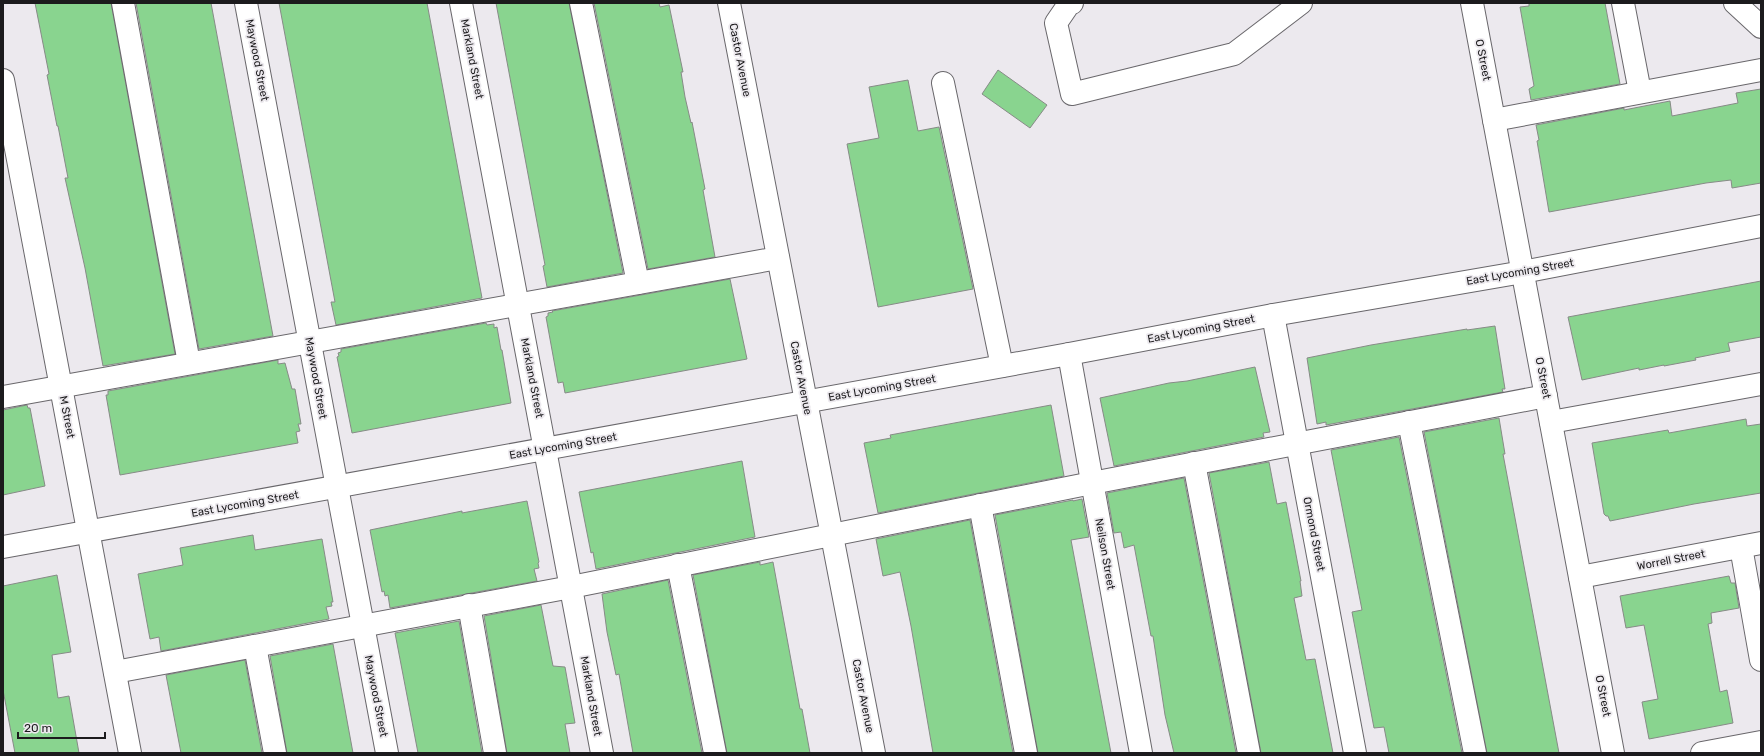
<svg xmlns="http://www.w3.org/2000/svg" width="1764" height="756" viewBox="0 0 1764 756" font-family="Rubik,sans-serif">
	<style>
		.building { fill: #89d48f; stroke: #878b87 }
		.lines { fill: none; stroke-linecap: round; stroke-linejoin: round }
		.minor-casing { stroke: #69676b; stroke-width: 24 }
		.major-casing { stroke: #69676b; stroke-width: 24 }
		.minor { stroke: #fff; stroke-width: 22 }
		.major { stroke: #fff; stroke-width: 22 }
		.labels { text-anchor: middle; dominant-baseline: central; stroke-width: 3.5; stroke-linejoin: round; paint-order: stroke }
		.street-label { font-size: 11px; fill: #1c1b1d; stroke: #ece9ee }
	</style>
	<rect width="100%" height="100%" fill="#ece9ee"/>
	<g class="building">
		<path d="M35,3H111L175,354L103,366L85,268L65,178H68L58,126H57L47,75L49,74Z"/>
		<path d="M136,3H211L273,336L199,349Z"/>
		<path d="M279,3H427L482,298L336,325L331,302H335L332,286Z"/>
		<path d="M496,3H569L623,273L547,287L543,266L545,265Z"/>
		<path d="M594,3H659L660,7L669,5L683,72H681L685,97L691,123L692,122L705,189L703,190L715,257L648,269Z"/>
		<path d="M1529,3H1605L1620,84L1531,100L1529,89L1534,86L1520,7L1529,6Z"/>
		<path d="M998,70L1047,105L1030,128L982,94Z"/>
		<path d="M908,80L918,131L939,127L973,289L878,307L847,144L879,138L869,87Z"/>
		<path d="M1761,89V183L1732,188L1731,180L1706,183L1549,212L1537,141L1539,140L1536,125L1624,108V110L1670,101L1672,116L1738,103L1736,93Z"/>
		<path d="M730,279L747,359L565,393L563,382L558,383L546,317L548,316V313L553,312L552,311Z"/>
		<path d="M1761,281V337L1728,343L1730,351L1695,358L1696,360L1664,366V365L1639,370V368L1582,380L1568,317Z"/>
		<path d="M486,323L487,325L494,324V328L497,327L501,350H502L511,403L352,433L337,357L339,356L338,353L341,352V349Z"/>
		<path d="M1495,326L1505,389H1502L1503,392L1326,425V422L1317,424L1307,358L1371,345L1467,329V330Z"/>
		<path d="M278,360V364L285,363L292,389H295L301,424H298L300,431L296,432L298,443L120,475L106,395H108V391Z"/>
		<path d="M1255,367L1270,432L1263,433L1264,437L1114,466L1100,398L1169,383L1187,381Z"/>
		<path d="M27,405L28,408H30L45,486L3,495V410Z"/>
		<path d="M1051,405L1064,476L878,513L864,443L891,438L890,435Z"/>
		<path d="M1499,418L1505,454H1503L1559,753H1487L1424,432Z"/>
		<path d="M1746,419L1747,426L1761,424V493L1694,504L1610,521L1608,516H1606L1604,514L1592,443L1668,430L1669,433Z"/>
		<path d="M1399,437L1462,753H1389L1384,727L1374,728L1352,612L1362,610L1331,450Z"/>
		<path d="M742,461L755,537L596,569L593,552L591,553L579,492Z"/>
		<path d="M1269,462L1277,504L1286,502L1301,581H1300L1302,596L1294,598L1306,660L1315,659L1333,753H1261L1209,473Z"/>
		<path d="M1184,478L1236,753H1174L1165,715L1153,636H1151L1134,545L1124,548L1121,532L1114,533L1107,493Z"/>
		<path d="M1082,499L1089,537L1071,540L1111,753H1038L995,515L1073,500V501Z"/>
		<path d="M527,501L539,562L538,563L539,568L534,569L537,581L390,608L388,595L385,596L384,591L382,592L370,530L462,511V513Z"/>
		<path d="M970,520L1013,753H933L911,626L900,572L883,576L876,539Z"/>
		<path d="M253,535L255,550L322,539L333,602H331L332,606L326,607L329,619L161,651L159,637L150,639L138,574L183,565L180,548Z"/>
		<path d="M760,562V565L773,562L800,709H802L810,753H727L693,575Z"/>
		<path d="M57,575L71,652L52,655L58,698L69,696L79,753H15L3,690V586Z"/>
		<path d="M1729,576L1731,583H1735L1739,608L1711,613L1712,623L1708,624L1720,692L1727,690L1733,723L1649,739L1642,702L1658,699L1644,625L1626,628L1620,596Z"/>
		<path d="M668,580L702,753H633L619,674L616,675L607,632L602,594Z"/>
		<path d="M541,605L553,666L565,667L575,723L565,724L570,753H507L484,616Z"/>
		<path d="M459,621L482,753H418L395,633Z"/>
		<path d="M333,644L353,753H287L270,656Z"/>
		<path d="M245,660L262,753H181L166,675Z"/>
	</g>
	<g class="lines">
		<g class="minor-casing">
			<g id="minor">
				<path d="M123,3L189,363"/>
				<path d="M246,3L387,753"/>
				<path d="M461,3L602,753"/>
				<path d="M581,3L638,283"/>
				<path d="M1072,3L1069,4L1056,23L1072,94L1234,54L1301,3"/>
				<path d="M1472,3L1613,753"/>
				<path d="M1623,3L1640,92"/>
				<path d="M1735,3L1761,27"/>
				<path d="M3,80L130,753"/>
				<path d="M943,83L1002,366"/>
				<path d="M1494,120L1761,70"/>
				<path d="M1273,315L1355,753"/>
				<path d="M1069,354L1141,753"/>
				<path d="M3,397L778,258"/>
				<path d="M1409,422L1475,753"/>
				<path d="M1551,422L1761,384"/>
				<path d="M1194,463L1249,753"/>
				<path d="M980,505L1026,753"/>
				<path d="M3,547L1069,354L1273,315L1523,272L1761,226"/>
				<path d="M1741,547L1761,660"/>
				<path d="M678,565L715,753"/>
				<path d="M1580,577L1761,543"/>
				<path d="M469,605L495,753"/>
				<path d="M255,646L275,753"/>
				<path d="M115,672L571,587L1092,483L1546,396"/>
				<path d="M1702,753L1761,742"/>
			</g>
		</g>
		<g class="major-casing">
			<path id="major" d="M729,3L874,753"/>
		</g>
		<use href="#minor" class="minor"/>
		<use href="#major" class="major"/>
	</g>
	<g class="labels">
		<g class="street-label">
			<text transform="translate(472 59) rotate(79)">Markland Street</text>
			<text transform="translate(257 60) rotate(79)">Maywood Street</text>
			<text transform="translate(740 60) rotate(79)">Castor Avenue</text>
			<text transform="translate(1483 60) rotate(79)">O Street</text>
			<text transform="translate(1520 272) rotate(-10)">East Lycoming Street</text>
			<text transform="translate(1201 329) rotate(-11)">East Lycoming Street</text>
			<text transform="translate(316 378) rotate(80)">Maywood Street</text>
			<text transform="translate(532 378) rotate(79)">Markland Street</text>
			<text transform="translate(801 378) rotate(79)">Castor Avenue</text>
			<text transform="translate(1543 378) rotate(79)">O Street</text>
			<text transform="translate(882 388) rotate(-10)">East Lycoming Street</text>
			<text transform="translate(67 417) rotate(79)">M Street</text>
			<text transform="translate(563 446) rotate(-10)">East Lycoming Street</text>
			<text transform="translate(245 504) rotate(-10)">East Lycoming Street</text>
			<text transform="translate(1314 534) rotate(79)">Ormond Street</text>
			<text transform="translate(1105 554) rotate(80)">Neilson Street</text>
			<text transform="translate(1671 560) rotate(-11)">Worrell Street</text>
			<text transform="translate(376 696) rotate(79)">Maywood Street</text>
			<text transform="translate(591 696) rotate(80)">Markland Street</text>
			<text transform="translate(863 696) rotate(79)">Castor Avenue</text>
			<text transform="translate(1603 696) rotate(79)">O Street</text>
		</g>
	</g>
	<rect width="1764" height="756" fill="none" stroke="#1c1b1d" stroke-width="8"/>
	<path d="M18 732v6h87v-6" fill="none" stroke="#1c1b1d" stroke-width="2"/>
	<text x="24" y="732" font-size="12" fill="#1c1b1d" stroke="#ece9ee" stroke-width="3" paint-order="stroke">20 m</text>
</svg>
